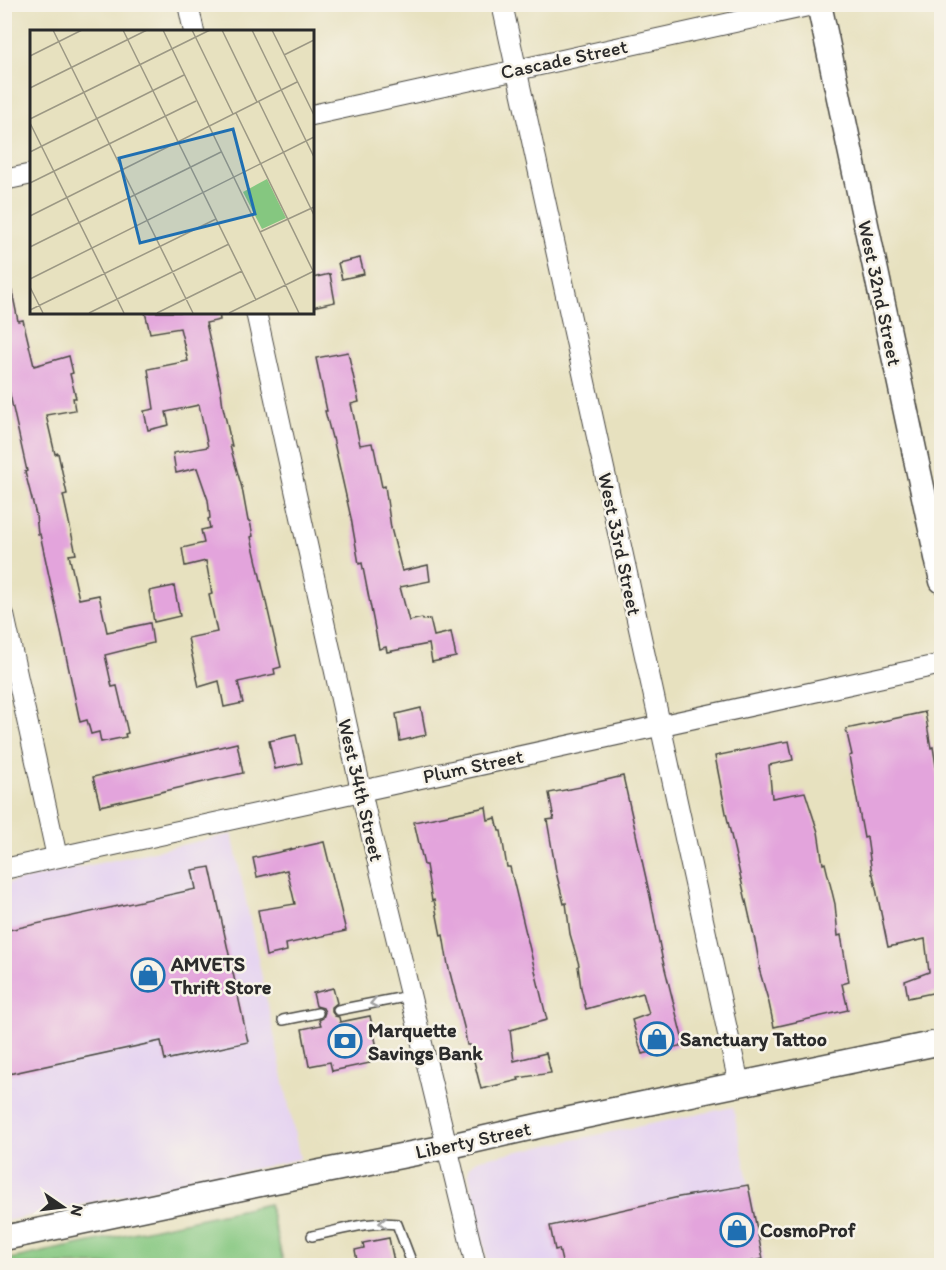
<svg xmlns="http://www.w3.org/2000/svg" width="946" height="1270" viewBox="0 0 946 1270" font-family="Itim,sans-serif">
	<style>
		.built { fill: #e5d3f1 }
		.green { fill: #85c780; stroke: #587956; stroke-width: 1.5 }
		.building { fill: #e3a4dc }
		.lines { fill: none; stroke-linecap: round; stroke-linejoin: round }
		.service-casing { stroke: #474641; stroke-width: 12 }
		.minor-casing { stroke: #474641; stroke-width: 22 }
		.tertiary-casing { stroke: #474641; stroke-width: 27 }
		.service { stroke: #fff; stroke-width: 9 }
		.minor { stroke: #fff; stroke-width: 20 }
		.tertiary { stroke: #fff; stroke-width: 24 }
		.oneway { stroke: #a0a0a0 }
		.labels { text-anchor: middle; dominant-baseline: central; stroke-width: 5; stroke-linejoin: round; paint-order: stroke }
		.street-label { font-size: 20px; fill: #2b2b2b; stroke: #f7f3e8 }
		.poi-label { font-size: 20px; font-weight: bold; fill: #2b2b2b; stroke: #f7f3e8; text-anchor: start }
		.inset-road { fill: none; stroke: #9c9884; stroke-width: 1.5 }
		.view { fill: #1f6fb2; fill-opacity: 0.15; stroke: #1f6fb2; stroke-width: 3 }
		.inset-edge { fill: none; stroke: #2b2b2b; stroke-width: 3 }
	</style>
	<rect width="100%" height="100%" fill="#f7f3e8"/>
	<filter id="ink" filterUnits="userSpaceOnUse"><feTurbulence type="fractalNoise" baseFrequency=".0167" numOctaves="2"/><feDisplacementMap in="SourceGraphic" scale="12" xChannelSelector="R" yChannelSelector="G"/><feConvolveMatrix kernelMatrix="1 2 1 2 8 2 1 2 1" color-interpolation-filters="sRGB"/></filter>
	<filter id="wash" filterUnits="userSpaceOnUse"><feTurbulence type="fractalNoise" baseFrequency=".008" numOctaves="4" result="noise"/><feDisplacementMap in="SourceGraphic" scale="24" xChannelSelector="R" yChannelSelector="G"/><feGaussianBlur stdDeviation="1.35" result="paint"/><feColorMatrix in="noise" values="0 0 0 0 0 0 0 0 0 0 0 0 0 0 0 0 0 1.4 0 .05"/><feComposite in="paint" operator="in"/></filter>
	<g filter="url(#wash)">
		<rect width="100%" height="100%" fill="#e7e1bf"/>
		<g class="built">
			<path d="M232,834L300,1159L5,1221L4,884Z"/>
			<path d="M733,1107L765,1265H488L469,1175V1168L474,1162L480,1159Z"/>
		</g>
		<path class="green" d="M269,1204L284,1265H5V1260Z"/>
		<g id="blocks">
			<g class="building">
				<path d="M360,258L364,274L342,279L338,263Z"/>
				<path d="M330,274L335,302L312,307V278Z"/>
				<path d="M12,291L18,321L23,320L34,366L69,356L73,373L70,374L76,398H73L75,410L46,415L55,454L58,453L67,494L63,495L76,554L69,555L79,599L99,595L107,632L150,623L153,643L105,655L112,687L117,686L128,733L125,734L126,737L101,742L99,732L91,734L87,720L80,722L54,599L40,534H38L36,515L25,472L27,471L4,368V292Z"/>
				<path d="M145,312H219L220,320L206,323L221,391L223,407L232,446H230L242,488L248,521H250L253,536L251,537L281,667L274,669L275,674L238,682L243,703L224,707L219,681L199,687L188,638L217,632L209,595L212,594L206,561L185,566L182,548L204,543L201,530L210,528L208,519L210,518L208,500L197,468L176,473L173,453L208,447L199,405L166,412L169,425L148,430L144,411L154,409L148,369L188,361L180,328L150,333Z"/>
				<path d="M348,352L359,402L351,404L360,445L372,443L373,448H374L382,487L385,486L391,528L402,571L428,565L430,581L400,587L409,621L422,618L423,620L430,619L434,636L451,632L456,657L432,662L429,644L387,652L386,647L379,649L362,563L359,564L351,518L333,438H332L325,411H327L316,358Z"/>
				<path d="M174,586L180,616L154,622L149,591Z"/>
				<path d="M421,708L426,735L400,741L396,714Z"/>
				<path d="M925,712L931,748L933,747L939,784H942V991L908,998L905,981L929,972L925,939L888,947L873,874H872L867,837L864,838L849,756L852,755L846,729Z"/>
				<path d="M296,735L302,763L275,769L269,741Z"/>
				<path d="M789,741L793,760L769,765L772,798L805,792L818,832L823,864L825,863L835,904L838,936L841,935L849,982L842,984L848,1010L774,1027L769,1003L759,969H760L756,945L726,813L715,756L777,743Z"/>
				<path d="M237,743L243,773L100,806L93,777Z"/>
				<path d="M623,776L650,896L662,957L684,1045L642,1054L632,1020L649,1014L643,993L586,1009L581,988L578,966L579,965L570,934L566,903L564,904L556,872L547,820L554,819L549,793L581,787V786Z"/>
				<path d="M486,807L488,820L496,818L499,831H501L507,867H510L547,1020L510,1030L514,1061L546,1053L551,1073L518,1078L519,1080L481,1089L470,1045H467L464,1027L448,965L443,935L441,936L434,900L432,901L426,865H424L414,822Z"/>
				<path d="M324,842L346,931L286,944L287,951L266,956L258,910L295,904L287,870L257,877L253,858Z"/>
				<path d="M210,867L248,1042L165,1060L161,1041L4,1075V931L196,889L192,870Z"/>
				<path d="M333,988L337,1003L332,1007V1012L335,1016L339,1017L340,1022L370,1016L378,1052L368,1053L370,1063L332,1071L330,1062L309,1066L302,1029L321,1025L319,1020L323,1018L325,1012L323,1008L316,1006L313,993Z"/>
				<path d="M748,1185L763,1259L730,1266H563L559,1249L555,1250L550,1226L679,1197Z"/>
				<path d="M389,1238L395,1266H358L355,1250L364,1248L363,1243Z"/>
			</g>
		</g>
	</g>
	<g filter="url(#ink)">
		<use href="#blocks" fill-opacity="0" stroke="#474641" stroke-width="1.5"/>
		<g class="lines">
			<g class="service-casing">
				<g id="service">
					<path d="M338,1010L410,996"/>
					<path d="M283,1020L318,1013"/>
					<path d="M312,1236C338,1231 370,1220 397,1224L413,1266"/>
				</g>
			</g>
			<g class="minor-casing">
				<g id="minor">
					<path d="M188,4L194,32"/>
					<path d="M502,4L739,1084"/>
					<path d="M312,115L817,4"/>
					<path d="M4,180L32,174"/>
					<path d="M256,312L366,813L476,1266"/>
					<path d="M4,615L57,857"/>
					<path d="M4,869L942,664"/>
				</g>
			</g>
			<g class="tertiary-casing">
				<g id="tertiary">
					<path d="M819,4L942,581"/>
					<path d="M4,1238L265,1183L446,1147L551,1123L942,1042"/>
				</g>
			</g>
			<use href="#service" class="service"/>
			<use href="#minor" class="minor"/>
			<use href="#tertiary" class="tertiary"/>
		</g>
		<defs><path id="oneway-chevron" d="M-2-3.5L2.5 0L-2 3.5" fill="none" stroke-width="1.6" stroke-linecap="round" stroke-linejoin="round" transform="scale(1.5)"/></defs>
		<g class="oneway">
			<use href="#oneway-chevron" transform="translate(374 1003) rotate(169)"/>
			<use href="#oneway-chevron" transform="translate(383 1223) rotate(178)"/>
		</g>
	</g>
	<defs>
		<g id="shop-ring" transform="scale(1.725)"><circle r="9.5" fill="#f7f3e8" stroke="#1f6fb2" stroke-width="1.5"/><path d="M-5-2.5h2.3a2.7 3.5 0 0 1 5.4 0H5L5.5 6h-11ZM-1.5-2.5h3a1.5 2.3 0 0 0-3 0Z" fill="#1f6fb2"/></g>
		<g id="bank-ring" transform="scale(1.725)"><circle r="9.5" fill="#f7f3e8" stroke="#1f6fb2" stroke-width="1.5"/><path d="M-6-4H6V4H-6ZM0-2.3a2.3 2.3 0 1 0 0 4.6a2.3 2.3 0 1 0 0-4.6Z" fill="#1f6fb2"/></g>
	</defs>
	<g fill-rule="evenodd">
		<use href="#shop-ring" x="148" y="975"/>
		<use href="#shop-ring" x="657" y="1039"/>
		<use href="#bank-ring" x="345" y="1041"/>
		<use href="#shop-ring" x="737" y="1230"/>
	</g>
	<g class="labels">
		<g class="street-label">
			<text transform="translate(564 59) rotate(-12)">Cascade Street</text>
			<text transform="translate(880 293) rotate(78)">West 32nd Street</text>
			<text transform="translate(620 544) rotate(78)">West 33rd Street</text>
			<text transform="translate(473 766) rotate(-12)">Plum Street</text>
			<text transform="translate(361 790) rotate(77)">West 34th Street</text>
			<text transform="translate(473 1140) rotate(-12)">Liberty Street</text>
		</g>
		<g class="poi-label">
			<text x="171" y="964">AMVETS<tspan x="171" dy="23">Thrift Store</tspan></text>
			<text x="368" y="1030">Marquette<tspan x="368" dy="23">Savings Bank</tspan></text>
			<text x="680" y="1039">Sanctuary Tattoo</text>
			<text x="760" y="1230">CosmoProf</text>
		</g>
	</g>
	<g transform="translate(30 30)">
		<rect width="284" height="284" fill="#e7e1bf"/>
		<path d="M237,149L256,188L232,199L213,162Z" fill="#85c780"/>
		<path class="inset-road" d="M23,0L163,283M93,0L226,270M133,0L269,283M162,0L203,84M192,0L227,72M222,0L284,127M242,0L284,85M254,25L284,10M0,26L52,0M0,58L117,0M229,72L284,185M206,83L283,241M0,89L180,0M0,93L94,283M0,122L154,45M0,153L166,71M0,186L267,52M230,202L284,177M0,217L191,122M0,249L284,107M0,257L13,283M0,280L186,189M59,283L199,214M127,283L212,241M199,283L284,241"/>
		<path class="view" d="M203,99L225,184L110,213L89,128Z"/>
		<rect width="284" height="284" class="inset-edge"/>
	</g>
	<rect width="946" height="1270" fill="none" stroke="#f7f3e8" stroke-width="24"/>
	<g transform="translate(63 1207) rotate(104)" stroke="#f7f3e8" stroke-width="4.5" paint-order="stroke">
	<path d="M0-4.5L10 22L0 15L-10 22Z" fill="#2b2b2b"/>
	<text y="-9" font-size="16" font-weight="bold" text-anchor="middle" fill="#2b2b2b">N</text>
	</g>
</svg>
